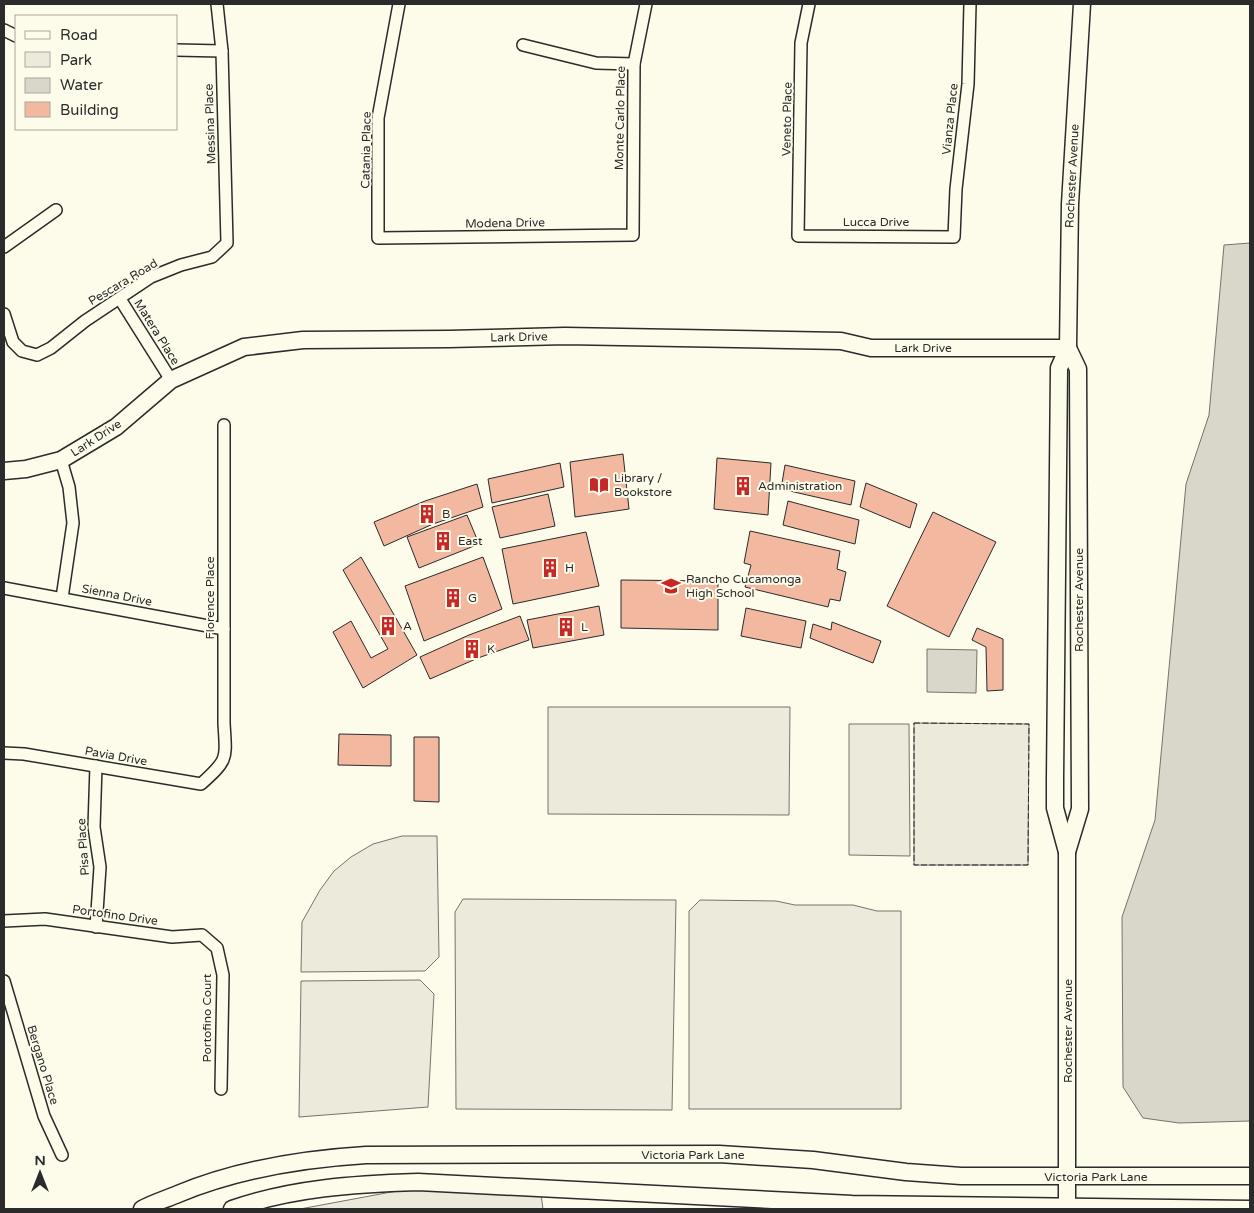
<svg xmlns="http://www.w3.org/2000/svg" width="1254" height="1213" viewBox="0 0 1254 1213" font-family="'Varela Round',sans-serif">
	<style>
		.green { fill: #ecebdb; stroke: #74746e }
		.water { fill: #d8d7c9; stroke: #74746e }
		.building { fill: #f2b8a0; stroke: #2b2b2b }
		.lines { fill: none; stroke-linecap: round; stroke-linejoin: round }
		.street-casing { stroke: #2b2b2b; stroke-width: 14 }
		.secondary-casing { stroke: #2b2b2b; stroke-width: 19 }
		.street { stroke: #fdfbea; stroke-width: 11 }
		.secondary { stroke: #fdfbea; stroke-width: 16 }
		.fence { stroke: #2b2b2b; stroke-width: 1; stroke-dasharray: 6 2.5; stroke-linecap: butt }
		.labels { text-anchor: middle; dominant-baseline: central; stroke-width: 4; stroke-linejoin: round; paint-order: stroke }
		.street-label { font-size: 12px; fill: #2b2b2b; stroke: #fdfbea }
		.poi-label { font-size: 12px; fill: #2b2b2b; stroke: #fdfbea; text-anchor: start }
	</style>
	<rect width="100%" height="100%" fill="#fdfbea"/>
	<g class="green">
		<path d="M548,707H790L789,815L548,814Z"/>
		<path d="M914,723L1029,724L1028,865H914Z"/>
		<path d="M849,724H909L910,856L849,855Z"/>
		<path d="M402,836H437L439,957L425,971L301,972L302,922L320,890L334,871L351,857L373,844Z"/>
		<path d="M463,899L676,900L672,1110L456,1109L455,912Z"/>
		<path d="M700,900L776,901L795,905H853L877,911H901V1109H689V911Z"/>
		<path d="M420,980L434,994L428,1107L299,1117L301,981Z"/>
		<path d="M402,1190L541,1194L543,1209H300Z"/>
	</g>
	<g class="water">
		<path d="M1250,243V1121L1179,1123L1143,1118L1123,1087L1122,917L1155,820L1186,484L1209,415L1224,245Z"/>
		<path d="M927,649L977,650L976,693L927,692Z"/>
	</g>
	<g class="building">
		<path d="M623,454L629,509L575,517L570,462Z"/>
		<path d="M717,458L771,463L768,515L714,509Z"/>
		<path d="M560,463L564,487L492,503L488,479Z"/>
		<path d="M785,465L855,481L851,505L781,489Z"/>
		<path d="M866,483L917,504L910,528L860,507Z"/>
		<path d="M477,484L483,507L433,524L384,546L374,522L425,501Z"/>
		<path d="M548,494L555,526L500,538L492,507Z"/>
		<path d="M788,501L859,520L855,544L783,525Z"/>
		<path d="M933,512L996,542L949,637L887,606Z"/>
		<path d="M467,515L479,544L419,568L407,537Z"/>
		<path d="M750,531L840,551L837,569L846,572L840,601L830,599L828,607L745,587L751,565L744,563Z"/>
		<path d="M586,532L599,586L513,604L502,549Z"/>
		<path d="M361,557L417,655L363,688L333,632L351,621L371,658L388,649L343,570Z"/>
		<path d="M483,557L502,609L424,641L405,586Z"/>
		<path d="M621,580L718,581V630L621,628Z"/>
		<path d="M599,606L604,635L533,648L527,620Z"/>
		<path d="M746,608L806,621L801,648L741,636Z"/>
		<path d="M520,616L529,640L478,658L430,679L420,657L469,635Z"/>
		<path d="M832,622L881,641L873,663L810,638L813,624L831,630Z"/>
		<path d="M977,628L1003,639V690L987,691L986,647L972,640Z"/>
		<path d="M339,734L391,735V766L338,765Z"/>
		<path d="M414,737H439V802L414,801Z"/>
	</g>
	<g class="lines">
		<g class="street-casing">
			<g id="street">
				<path d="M399,4L378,118V238L633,235L634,64L646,4"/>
				<path d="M809,4L801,43L798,236L954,237L956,189L968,84L970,4"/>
				<path d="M4,30L16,36"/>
				<path d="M523,45L596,63L634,64"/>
				<path d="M176,50L222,51"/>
				<path d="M4,247L56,210"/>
				<path d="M120,299L171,380"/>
				<path d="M4,314L13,342L22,351L37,355L51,348L85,321L151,277L181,265L212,257L227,243L222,51L217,4"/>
				<path d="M61,460L69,487L73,523L62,598"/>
				<path d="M4,588L224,629"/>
				<path d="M4,753L24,754L201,784C229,759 226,759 224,723V425"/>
				<path d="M4,921L45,919L172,937L202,935L217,948L223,975L221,1089"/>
				<path d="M96,927L100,867L94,827L96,766"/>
				<path d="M4,981L44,1116L62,1155"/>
			</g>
		</g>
		<g class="secondary-casing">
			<g id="secondary">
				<path d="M4,471L26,469L61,460L116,427L171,380L244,347L303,340L449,339L565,336L841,341L871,348H1068"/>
				<path d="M1067,852L1080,809L1078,369L1068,348"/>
				<path d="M142,1209C153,1203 166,1199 178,1194C238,1169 301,1159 366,1155L719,1154L813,1160L906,1172L961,1176H1250"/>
				<path d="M232,1209C292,1188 355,1184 418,1182L852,1204L1250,1209"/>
				<path d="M1067,1209V852L1055,808V779L1059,368L1068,348L1070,204L1082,4"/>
			</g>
		</g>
		<use href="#street" class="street"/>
		<use href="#secondary" class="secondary"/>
		<path class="fence" d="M914,723L1029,724L1028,865H914Z"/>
	</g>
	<defs>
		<g id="library-bare" transform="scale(1.5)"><path d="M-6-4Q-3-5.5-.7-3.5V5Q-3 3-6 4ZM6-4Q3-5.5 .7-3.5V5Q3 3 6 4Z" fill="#c62828" stroke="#fdfbea" stroke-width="2.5" paint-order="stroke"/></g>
		<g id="building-bare" transform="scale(1.5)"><path d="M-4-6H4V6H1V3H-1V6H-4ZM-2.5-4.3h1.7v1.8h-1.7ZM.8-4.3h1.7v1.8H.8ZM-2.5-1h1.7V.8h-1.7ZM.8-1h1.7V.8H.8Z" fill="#c62828" stroke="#fdfbea" stroke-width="2.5" paint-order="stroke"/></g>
		<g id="school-bare" transform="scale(1.5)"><path d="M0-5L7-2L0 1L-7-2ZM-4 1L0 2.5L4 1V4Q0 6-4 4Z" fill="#c62828" stroke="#fdfbea" stroke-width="2.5" paint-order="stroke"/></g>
	</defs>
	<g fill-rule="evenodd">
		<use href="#library-bare" x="599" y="485"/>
		<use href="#building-bare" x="743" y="486"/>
		<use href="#building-bare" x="427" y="514"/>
		<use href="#building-bare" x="443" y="541"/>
		<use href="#building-bare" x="550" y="568"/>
		<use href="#school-bare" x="671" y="586"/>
		<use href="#building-bare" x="453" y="598"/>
		<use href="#building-bare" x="388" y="626"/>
		<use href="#building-bare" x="566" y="627"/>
		<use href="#building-bare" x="472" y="649"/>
	</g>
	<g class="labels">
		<g class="street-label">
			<text transform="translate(620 118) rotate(-89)">Monte Carlo Place</text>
			<text transform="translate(787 119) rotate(-89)">Veneto Place</text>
			<text transform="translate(950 119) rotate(-84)">Vianza Place</text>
			<text transform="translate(210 124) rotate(-92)">Messina Place</text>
			<text transform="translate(366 150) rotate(-89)">Catania Place</text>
			<text transform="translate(1072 176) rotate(-87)">Rochester Avenue</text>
			<text x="876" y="222">Lucca Drive</text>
			<text transform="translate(505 223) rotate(-1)">Modena Drive</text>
			<text transform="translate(123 282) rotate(-31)">Pescara Road</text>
			<text transform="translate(157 332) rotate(58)">Matera Place</text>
			<text transform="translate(519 337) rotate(-1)">Lark Drive</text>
			<text x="923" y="348">Lark Drive</text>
			<text transform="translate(96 438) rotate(-33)">Lark Drive</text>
			<text transform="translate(117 595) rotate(11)">Sienna Drive</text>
			<text transform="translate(210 598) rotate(-90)">Florence Place</text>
			<text transform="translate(1079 600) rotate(-90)">Rochester Avenue</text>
			<text transform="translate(116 756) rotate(10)">Pavia Drive</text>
			<text transform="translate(83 847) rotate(-94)">Pisa Place</text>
			<text transform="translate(115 915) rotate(8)">Portofino Drive</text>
			<text transform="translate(207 1018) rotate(-90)">Portofino Court</text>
			<text transform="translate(1068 1031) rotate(-90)">Rochester Avenue</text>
			<text transform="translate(43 1065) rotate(73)">Bergano Place</text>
			<text x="693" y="1155">Victoria Park Lane</text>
			<text x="1096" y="1177">Victoria Park Lane</text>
		</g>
		<g class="poi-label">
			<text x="614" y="478">Library /<tspan x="614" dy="14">Bookstore</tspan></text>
			<text x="758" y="486">Administration</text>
			<text x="442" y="514">B</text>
			<text x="458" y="541">East</text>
			<text x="565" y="568">H</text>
			<text x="686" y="579">Rancho Cucamonga<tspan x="686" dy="14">High School</tspan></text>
			<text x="468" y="598">G</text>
			<text x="403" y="626">A</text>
			<text x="581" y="627">L</text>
			<text x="487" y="649">K</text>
		</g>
	</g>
	<rect width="1254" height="1213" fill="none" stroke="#2b2b2b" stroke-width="10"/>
	<rect x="15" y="15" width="162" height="115" fill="#fdfbea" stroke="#a9a89e"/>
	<rect x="25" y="31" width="25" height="8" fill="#fdfbea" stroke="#a9a89e"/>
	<text x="60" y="40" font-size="15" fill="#2b2b2b">Road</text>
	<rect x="25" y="52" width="25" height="15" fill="#ecebdb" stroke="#a9a89e"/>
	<text x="60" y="65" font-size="15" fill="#2b2b2b">Park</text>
	<rect x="25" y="78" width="25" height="15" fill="#d8d7c9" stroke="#a9a89e"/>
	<text x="60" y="90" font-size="15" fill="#2b2b2b">Water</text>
	<rect x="25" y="102" width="25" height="15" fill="#f2b8a0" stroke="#a9a89e"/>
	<text x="60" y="115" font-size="15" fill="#2b2b2b">Building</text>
	<g transform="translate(40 1173)" stroke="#fdfbea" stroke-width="4" paint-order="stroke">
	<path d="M0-4L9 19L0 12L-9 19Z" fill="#2b2b2b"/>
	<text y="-8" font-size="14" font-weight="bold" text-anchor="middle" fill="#2b2b2b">N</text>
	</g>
</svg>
